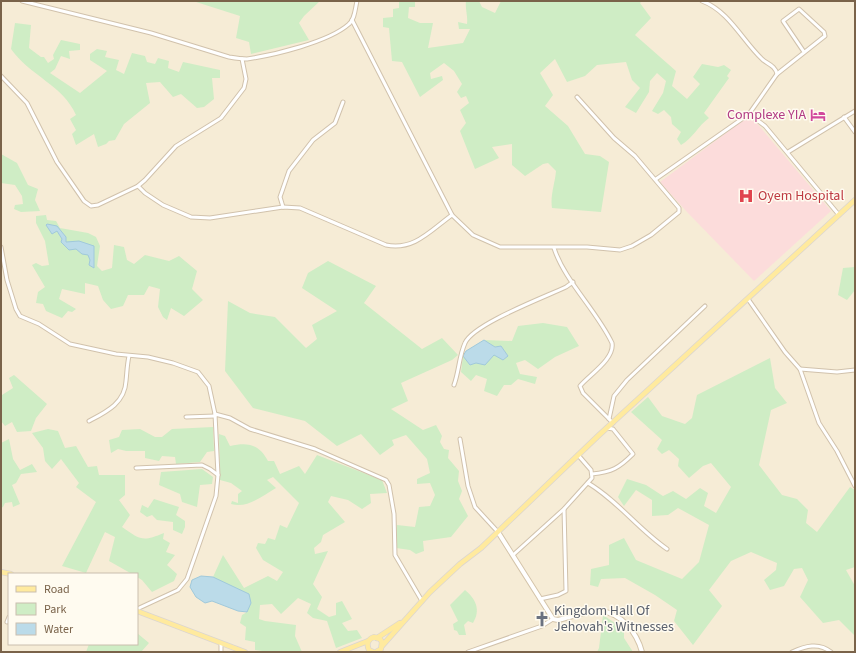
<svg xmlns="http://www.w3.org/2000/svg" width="856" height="653" viewBox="0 0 856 653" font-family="'Source Sans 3',sans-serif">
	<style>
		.residential { fill: #f6ecd6; fill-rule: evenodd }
		.medical { fill: #fcdcdb }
		.green { fill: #cfedc5 }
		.water { fill: #bbdbe9; stroke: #a0c9db }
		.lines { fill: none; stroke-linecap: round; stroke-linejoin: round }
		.street-casing { stroke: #d1c2ac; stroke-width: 5 }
		.secondary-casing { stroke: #d4c4aa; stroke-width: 6 }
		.primary-casing { stroke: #dcd6d0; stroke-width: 6 }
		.street { stroke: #fff; stroke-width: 3 }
		.secondary { stroke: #fff; stroke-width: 4 }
		.primary { stroke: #ffea9e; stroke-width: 4.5 }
		.labels { text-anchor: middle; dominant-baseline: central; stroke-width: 3; stroke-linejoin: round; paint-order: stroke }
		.hotel-label { font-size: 14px; fill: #b23c85; stroke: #fffbf0; text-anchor: end }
		.health-label { font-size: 14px; fill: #be3a42; stroke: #fffbf0; text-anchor: start }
		.worship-label { font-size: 14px; fill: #5b616d; stroke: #fffbf0; text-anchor: start }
	</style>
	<rect width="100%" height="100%" fill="#fef9e8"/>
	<path class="residential" d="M1,1H855V652H1ZM9,574H137V644H9Z"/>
	<path class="medical" d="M745,119L755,121L831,211L754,281L687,212L660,182Z"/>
	<g class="green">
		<path d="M193,1H320L304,16L299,23L309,40L251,54L249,42L236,38L240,16Z"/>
		<path d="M399,1H415V7H409L408,18L420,23H433L428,48L463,43L470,29H459L458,22L467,24C468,16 465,9 466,1H479L482,7L495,13L501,1H642L640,3L651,18L635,35L676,71L672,86L687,99L700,84L693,77L702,64L718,67L724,65L731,70L727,76L729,78L704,113L709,118C698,126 693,138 681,145L677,139L681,132L672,124L671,117L664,110L658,114L652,111L663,93L666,81L657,73L650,81L649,92L636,113L625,107L640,88L632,80L626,62L597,65L585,76L567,82L555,59L540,73L553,95L545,106L568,126L585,154L600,156L609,162L601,212L552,208C550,196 555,183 556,171L548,163L543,164L525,176L512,165V144L492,147L499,158L475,169L460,131L466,123L460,110L469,103L466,96L461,98L457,92L462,84L454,71L444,63L430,73L431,79L442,76L443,80L420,97L402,62L392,61L389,28L383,27V18L393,17V9L399,8Z"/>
		<path d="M15,23L31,25L29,48L41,57H44L48,63L54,59L53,55L61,40L80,44V50L69,51L70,59L61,56L55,69L50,73L80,93L107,71L90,60V54L97,49L107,51L105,57L119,60L116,70L124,74L132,53L145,56L147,62L155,64L158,58L169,61L168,68L179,72L183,62L220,70V78H212L214,99L204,107L197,108L181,94L173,97L160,82L146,83L150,103L124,124L115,140L109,141L106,144L98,147L94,134L76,145L72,134L76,130L70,119L76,115C63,85 30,76 11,49Z"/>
		<path d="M1,154L17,163L28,185L38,189L35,200L40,211L21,212L14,209L15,205L23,204L22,196L15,185L1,183Z"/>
		<path d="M46,215L47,220L56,221L60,228L88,233L96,237L100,246L97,266L102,271L112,268L114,245L124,247L127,260L134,264L145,255L169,261L179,256L197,271L192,289L203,300L184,316L171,308L167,320L163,317L158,307L160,289L149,286L144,295H128L123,306L111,309L103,300L98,286L85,283V294L62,289L59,299L76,309L72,312L68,311L62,318L46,311L43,304L36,303L38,292L45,287L32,265L36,263L42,266L49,265L45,241L36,223V216Z"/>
		<path d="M328,261L376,286L364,303L422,349L442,338L458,355L452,360L401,383L408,401L391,409L423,430L436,425L442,436L440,442L444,449L449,450L448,458L459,471L458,481L462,491L459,499L468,516L451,537L423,541L424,551L416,554L410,550L396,548L397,525L415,527L419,507L430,506L435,495L430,483L417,484V479L430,473L427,459L406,435L392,440L394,445L380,455L361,434L337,446L305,421L253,408L225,371L228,301L250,313L275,317L306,348L317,339L312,325L337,311L302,288L308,273Z"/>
		<path d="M855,267V290L847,300L838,295L843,268Z"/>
		<path d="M543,323L567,327L579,346L555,357L538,369L525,360L516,363L520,374L537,377L535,384L518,379L511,385H504L497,396L484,391L487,379L476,375L471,381L461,372L463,356L470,365L494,355L503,360L508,356L501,346L495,347L484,340L512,341L518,326Z"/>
		<path d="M770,358L775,388L787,403L771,410L759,465L782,495L797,499L808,510L806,523L817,532L850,487L855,490V567L846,570L855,586V636L839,620L823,623L800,597L808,580L802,568L794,569L784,586L770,590L764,580L776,570L777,563L751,552L731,561L709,590L722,606L693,645L674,621L677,610L655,595L625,578L601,579L598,587L590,585L591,569L609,565V545L624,538L636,560L682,579L699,562L709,525L678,508L668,515L652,516V500L636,490L624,506L618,497L627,479L646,485L663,496L673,491L686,499L700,488L708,493L704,506L716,513L731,487L711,463L703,466L689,478L678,466L679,459L669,450L662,454L657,449L662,440L631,412L648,397L662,416L685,424L692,418L697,395Z"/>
		<path d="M14,375L47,404L36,418L31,431L17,432L12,422L5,426L1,421L2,395L13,388L9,378Z"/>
		<path d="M213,427L214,451L207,452L200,462L176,464L175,457L162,456L159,461L145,458V451H126L118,449L111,453L109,440L119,437L122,430L140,429L155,437H162L172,429Z"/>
		<path d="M48,429L58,431L65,448L76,446L88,467L97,466L99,475H125V495L119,500L130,515L122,527C141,540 142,542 164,533L163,539L170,543L166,552L175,555L167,565L177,574L174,581L152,592L142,580L137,577V574H132L109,561L115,537L105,532L86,573L62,566L96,502L76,487L79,483L61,459L52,469L45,461L43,448L32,433Z"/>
		<path d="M219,434L225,436L230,446C248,442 259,444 268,461H274L280,474L299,466L305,474L317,455L382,480L387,493L370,494L371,503L362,509L348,500L331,496L328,502L345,522L323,535L321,542L314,548L315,554L328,551L313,584L322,597L317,609L329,617L336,615V603L342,601L352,619L342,623L348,631L357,630L362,638L336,648L327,621L313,618L307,613L311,604L298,598L281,614L272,604L260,605L259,619L265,621L296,625L295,636L302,652H270L255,650V642L245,640L246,627L240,623L242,615L247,612L220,582L213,577L223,555L244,588L268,576L277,581L283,572L263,560L256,548L258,543L265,544L268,538L275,540L280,525L287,528L299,503L273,477L267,480L276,488C262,496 247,509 231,504L232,501L238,503V494L242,491L231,483L220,480Z"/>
		<path d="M9,439L13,459L20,470L32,464L37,472L21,474L16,483L12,485L20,504L13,507L12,502L5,503L3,507L1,508V443Z"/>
		<path d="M202,469L213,477L212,484L200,485L197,507L182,502L180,494L159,485L161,472Z"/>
		<path d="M154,499L179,507L176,515L185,521V527L182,534L173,530V522L157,520L152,515L147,517L140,512L142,505L148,508Z"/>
		<path d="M465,590C476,599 481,610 473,623L468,621L464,625L466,635H459L457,631L454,630L453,624L458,621L450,605Z"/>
		<path d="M603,615L624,629V638L633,652H597L599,648Z"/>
		<path d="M137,633L149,643L141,652H86L89,644H137Z"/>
	</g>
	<g class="water">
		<path d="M47,224L57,226L66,237V242L79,241L94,246V268L89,265L90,260L88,255L82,254L76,249L69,250L61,242L62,239L57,231L52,234L46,225Z"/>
		<path d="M484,340L495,347L501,346L508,356L503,360L494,355L485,365L476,363L470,365L463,356L466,351Z"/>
		<path d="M201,576L213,577L249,594L251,603L247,612L238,611L212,601L205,603L196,597L190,587L192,580Z"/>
	</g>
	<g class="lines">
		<g class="street-casing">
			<g id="street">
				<path d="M22,1L151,33L229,57C235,58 241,59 247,59C274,55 329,42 349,24C355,19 355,9 357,1"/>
				<path d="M352,20L452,215L473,235L500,247H587L620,250L632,246L651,235L679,212V208L635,156L614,138L577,97"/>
				<path d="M777,74L825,36L824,32L799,9L783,21L804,52"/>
				<path d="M1,76L27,103L57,162L84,201L91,206L98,205L138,186L145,180L176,146L221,118L244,88L246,79L242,59"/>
				<path d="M749,114L765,126L839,215"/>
				<path d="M844,117L855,132"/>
				<path d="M788,152L855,111"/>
				<path d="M656,179L749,114L777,74C775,65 767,64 762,59C742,40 729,11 702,1"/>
				<path d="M138,186L145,193L163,205L191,217L210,218L283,207L300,208L386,245C414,251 431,230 452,215"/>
				<path d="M283,207L280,197L289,171L313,140L335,123L343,102"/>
				<path d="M1,247L7,280L16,309L20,316L39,324L70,344L116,354L148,357L173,363L198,372L209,386L215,414L218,475L216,496L187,579L178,590L137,609"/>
				<path d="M554,248C564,280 597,311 612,343C615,359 589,375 580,386L583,393L613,423"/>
				<path d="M748,299L785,352L800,369L819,423L837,451L855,486"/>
				<path d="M800,369L837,372L855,370"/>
				<path d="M454,385C459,372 459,356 465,343C473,324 545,297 566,287L573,282"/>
				<path d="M215,414L230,418L250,429L315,449L386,480L389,485L394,514L395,555L422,601"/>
				<path d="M186,417L215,416"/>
				<path d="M609,419L614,396L627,380L705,306"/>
				<path d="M89,421C106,412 125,403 126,381C127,372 127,365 129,356"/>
				<path d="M460,439L468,486L475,507L498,532"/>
				<path d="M136,468L202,465L210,469L218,475"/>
				<path d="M592,474C612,472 619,468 633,454L613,429L607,428"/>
				<path d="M588,483C618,501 638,529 667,549"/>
				<path d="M513,555L564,509L592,478L591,470L578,455"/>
				<path d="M540,599L558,595L566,591L564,509"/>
				<path d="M7,622L9,617"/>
				<path d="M221,652V643"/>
				<path d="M468,652L542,626L553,619"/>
				<path d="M792,652C805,646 819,642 831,652"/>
			</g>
		</g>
		<g class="secondary-casing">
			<path id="secondary" d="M498,532L553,619L558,620C571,617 586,611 600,611C622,613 637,633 642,652"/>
		</g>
		<g class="primary-casing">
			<g id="primary">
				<path d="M1,572L11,574"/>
				<path d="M137,611L245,652"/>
				<path d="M377,638L400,623"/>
				<path d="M382,646L430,592L460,564L481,548L598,436L855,200"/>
				<path d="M340,652L368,641"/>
				<path d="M373,652L369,650C366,644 368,639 374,637L380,639L382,642L381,649L376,652"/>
			</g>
		</g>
		<use href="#street" class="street"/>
		<use href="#secondary" class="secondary"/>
		<use href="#primary" class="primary"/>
	</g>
	<defs>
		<g id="hotel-bare" transform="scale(1.2)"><path d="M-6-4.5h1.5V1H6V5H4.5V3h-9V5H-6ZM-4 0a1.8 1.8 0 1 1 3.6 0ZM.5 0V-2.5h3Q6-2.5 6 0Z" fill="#d1479c" stroke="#fffbf0" stroke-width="2.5" paint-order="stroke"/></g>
		<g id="hospital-bare" transform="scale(1.2)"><path d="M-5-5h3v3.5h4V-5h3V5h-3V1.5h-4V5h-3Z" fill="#e0444e" stroke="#fffbf0" stroke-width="2.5" paint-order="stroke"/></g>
		<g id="church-bare" transform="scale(1.2)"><path d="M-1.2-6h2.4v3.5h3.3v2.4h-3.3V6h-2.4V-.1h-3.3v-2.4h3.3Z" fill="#6b7280" stroke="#fffbf0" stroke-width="2.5" paint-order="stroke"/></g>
	</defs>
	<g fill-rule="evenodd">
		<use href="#hotel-bare" x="818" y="115"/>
		<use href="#hospital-bare" x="746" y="196"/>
		<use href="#church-bare" x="542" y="619"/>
	</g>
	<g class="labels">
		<g class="hotel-label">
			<text x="806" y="115">Complexe YIA</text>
		</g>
		<g class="health-label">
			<text x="758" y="196">Oyem Hospital</text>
		</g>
		<g class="worship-label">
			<text x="554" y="611">Kingdom Hall Of<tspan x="554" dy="16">Jehovah's Witnesses</tspan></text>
		</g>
	</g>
	<rect width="856" height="653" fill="none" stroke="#7a634a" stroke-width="4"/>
	<rect x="8" y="573" width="130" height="72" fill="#fffbf0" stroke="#cabeae"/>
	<rect x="16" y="586" width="20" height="6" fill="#ffea9e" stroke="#cabeae"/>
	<text x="44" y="593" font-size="12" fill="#7a634a">Road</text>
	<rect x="16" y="603" width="20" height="12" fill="#cfedc5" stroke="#cabeae"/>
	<text x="44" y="613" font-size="12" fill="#7a634a">Park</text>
	<rect x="16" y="623" width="20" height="12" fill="#bbdbe9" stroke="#cabeae"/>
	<text x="44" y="633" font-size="12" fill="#7a634a">Water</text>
</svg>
